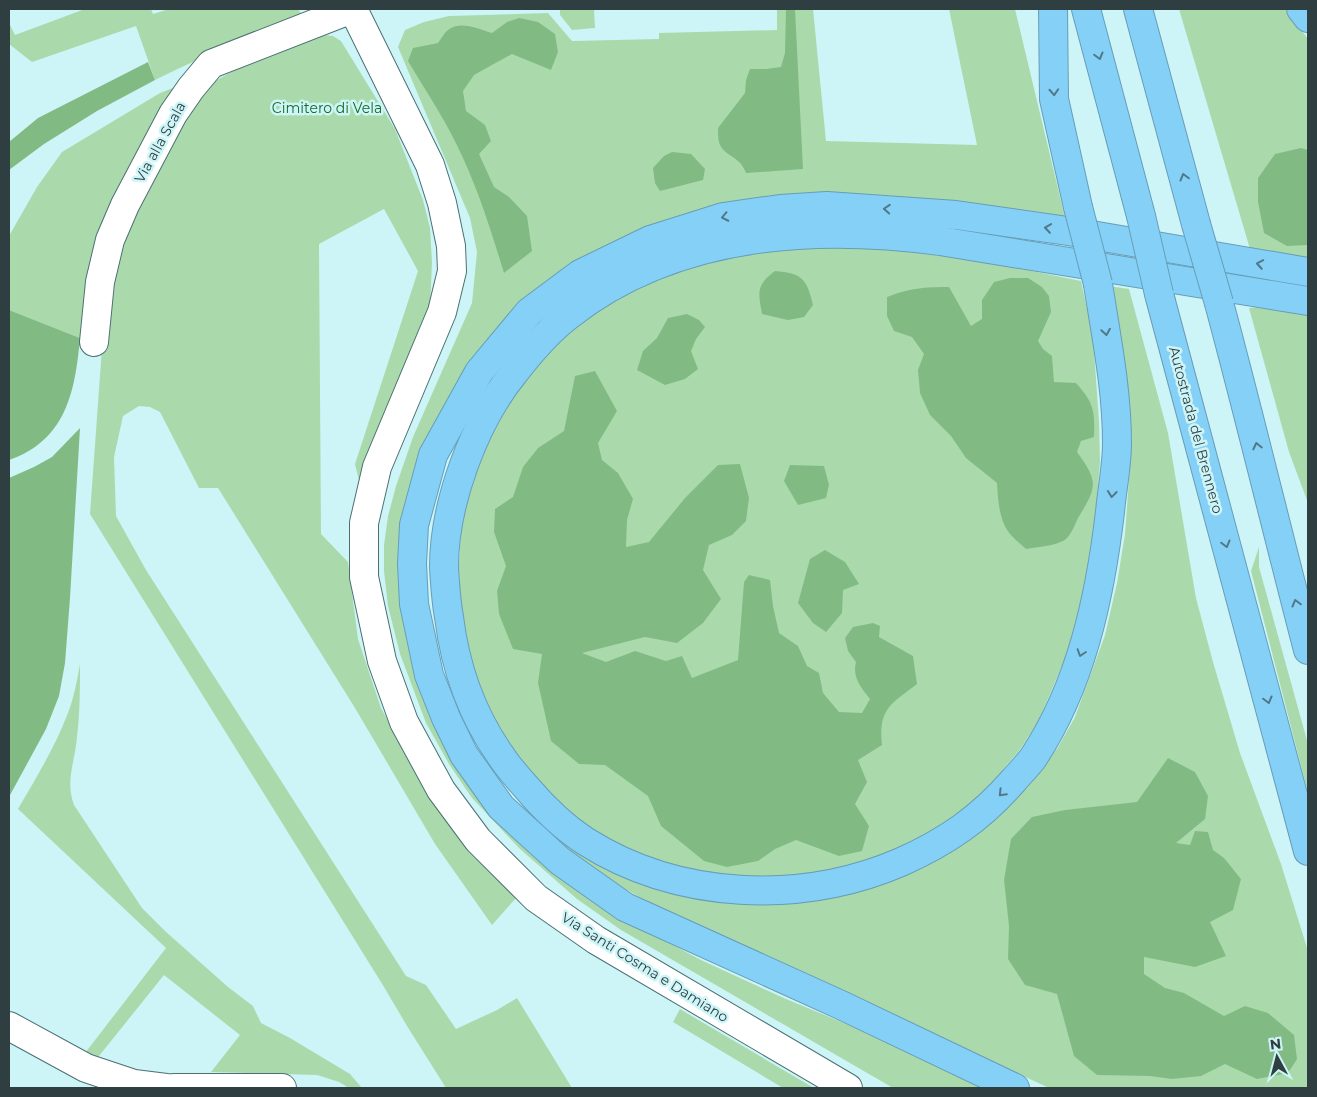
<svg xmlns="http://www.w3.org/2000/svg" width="1317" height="1097" viewBox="0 0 1317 1097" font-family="Montserrat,sans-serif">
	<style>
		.green { fill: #aadaac }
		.forest { fill: #81bb83 }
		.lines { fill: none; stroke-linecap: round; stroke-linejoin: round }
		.minor-casing { stroke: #4c7073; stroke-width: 30 }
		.highway-casing { stroke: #679db7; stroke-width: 30 }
		.minor { stroke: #fff; stroke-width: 28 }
		.highway { stroke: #85d0f7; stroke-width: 28 }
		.highway-bridge-casing { stroke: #679db7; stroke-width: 30; stroke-linecap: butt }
		.highway-bridge { stroke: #85d0f7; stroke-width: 28 }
		.oneway { stroke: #517889 }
		.labels { text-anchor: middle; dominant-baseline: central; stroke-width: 5; stroke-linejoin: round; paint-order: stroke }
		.park-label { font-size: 14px; fill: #156a24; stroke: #cdf5f8 }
		.street-label { font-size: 14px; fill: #2f3e40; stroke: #cdf5f8 }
	</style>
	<rect width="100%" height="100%" fill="#cdf5f8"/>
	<g class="green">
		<path d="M85,9H151L153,14L169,9H298L304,18C254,37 203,55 155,80L136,26L32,62L9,44V23L15,35Z"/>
		<path d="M560,9H594L595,28L572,30L560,15Z"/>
		<path d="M777,9H813L826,141L977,145L949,9H1015L1066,222L786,200L532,297L410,514L450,746L626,920L701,960L786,999L895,1044L987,1088H893L621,930L577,899L520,849L472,798L449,764L426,723L400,654L388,606L384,571V545L388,516L396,486L413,437L472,303L477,252L470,218L398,47L405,30L424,22L449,16L548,13L572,41L659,39V33L777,30Z"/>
		<path d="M1179,9H1285L1308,39V259L1250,249Z"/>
		<path d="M324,35L333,36L341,41L395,129L423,200L430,228L432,262L430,308L367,455L360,485L355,464L418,271L384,209L319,244L321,534L348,562L358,639L381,708L405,752L467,847L516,898L492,925L435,844L355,708L218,488H199L160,412L150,407L139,406L123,416L114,457L116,516L146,570L406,976L426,985L456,1029L497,1010L517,998L572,1088H446L407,1026L384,987L90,514L103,334L109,293L129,230L140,202L190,108L208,85L242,66Z"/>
		<path d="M178,86L91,276L80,338L9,310V236L37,187L62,152L160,93Z"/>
		<path d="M835,243L938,252L1081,281L1093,336L1099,422L1100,462L1095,522L1089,571L1079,615L1068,652L1038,722L1019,751L982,794L938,832L869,862L793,879L720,877L659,862L629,851L571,816L518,762L488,716L461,632L459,566L462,511L476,459L524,373L596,306L703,259Z"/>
		<path d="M1109,286L1129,289L1168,433L1196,598L1213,662L1240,753L1281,864L1308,951V1088H1049L944,1039L699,930L625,889L587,866L559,843L531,815L605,861L768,900L995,816L1028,785L1057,749L1075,717L1105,635L1117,583L1125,534L1132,438Z"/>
		<path d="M1263,307L1308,312V503L1289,452L1249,308Z"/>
		<path d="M1259,547V567L1308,744V793L1251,571Z"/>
		<path d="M80,664C80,689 80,713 77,737C75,762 65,781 74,805L142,908L165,931L228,987L253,1006L261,1023L290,1038L350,1074L362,1088H349L339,1082L317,1075L211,1072L240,1035L164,975L95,1061L82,1057L166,948L18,809C36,778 55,747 68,713C74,697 77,681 80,664Z"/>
		<path d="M680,1009L695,1018L814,1088H783L673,1022Z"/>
	</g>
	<g class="forest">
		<path d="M786,9H795L803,169L746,173C739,155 727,158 720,145C718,141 718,133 718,128L745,93L746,80L750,69H766L781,67L785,53Z"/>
		<path d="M519,18L538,22L555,34L558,52L551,70L512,54L474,75L463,91L466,111L485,125L491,141L479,154L494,187L509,197L527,216L532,251L504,273C492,234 480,195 463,158C448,124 427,93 408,61L413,48L438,43C441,39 444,33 448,30C460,20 479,29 492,33L507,22Z"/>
		<path d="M148,62L155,80L97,111L44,144L9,170V142L38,118Z"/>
		<path d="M1301,148L1308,150V245L1287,246L1264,233L1258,202V178L1275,154Z"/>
		<path d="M672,152L691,154L705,169L703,180L660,191L655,183L653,168L664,156Z"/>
		<path d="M775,271C802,273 807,279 813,305L804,317L788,320L762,314C758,292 756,285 775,271Z"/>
		<path d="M1010,278H1028L1042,287L1049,296L1051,312L1038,341L1043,349L1052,356L1054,382L1076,383C1094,403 1095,411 1094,437L1081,441L1077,452C1099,482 1097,487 1078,518C1075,524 1072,533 1067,538C1059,546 1036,547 1026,549C1021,544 1015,540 1011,535C999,522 998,500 997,483L966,458L951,436L930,415L920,393L918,370L924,354L912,337L894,331L887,316V297C910,288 924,287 949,287L971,326L982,319V300L994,282Z"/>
		<path d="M9,310L80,338C75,392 66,440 9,460Z"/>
		<path d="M687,314L699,320L705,327L696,339L691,351L698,369L685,379L665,385L637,370L643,351L657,338L668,318Z"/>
		<path d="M595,371L617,411L598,443L602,460L618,473L633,499L627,520L626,547L649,542L685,498L718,465L740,464L749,498L746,521L732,535L709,545L703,570L721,599L703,623L677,643L645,637L582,653L606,662L635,651L666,661L682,656L692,678L738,660L744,582L749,575L770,580L773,606L779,633L798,646L807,666L819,673L823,693L839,712L862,713L870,699C861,688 852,677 856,662L848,651L845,638L853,627L873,623L880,626L879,637L913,656L917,684C891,704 878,709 882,745L858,760L867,782L855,804L869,826L862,851L839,856L796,840L775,849L758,861L727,867L704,861L661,826L648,796L605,765L579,764L551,741L538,683L542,654L513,649L499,614L497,591L506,566L494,532L495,509L513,497L523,467L538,448L564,431L575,376Z"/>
		<path d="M80,428L70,598L65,663L59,696L46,729L9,797V478L34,467L52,457Z"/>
		<path d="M790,465L824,466L829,485L826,498L798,505L784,481Z"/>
		<path d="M825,550L845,562L859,584L843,590L842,613L826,632L813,623L798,603L810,559Z"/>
		<path d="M1168,758L1195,772L1208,796L1205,819L1176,843L1190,845L1195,831L1208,832L1213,850L1224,858L1241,879L1233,910L1210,922L1226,956L1195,967L1144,957V974L1165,988L1184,993L1224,1016L1245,1006L1268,1013L1294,1035L1297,1059L1288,1073L1257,1079L1225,1064L1201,1076L1172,1079L1150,1076L1097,1075L1074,1056L1057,994L1025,985L1008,959L1009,926L1004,880L1011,839L1032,817L1065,810L1137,802Z"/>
	</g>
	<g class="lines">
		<g class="minor-casing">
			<g id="minor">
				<path d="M353,9L430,165L442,203L451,246L452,271L442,312L377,467L364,523V577L382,661L404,722L441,790L478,840L536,898L596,940L848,1088"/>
				<path d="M94,342L100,282L110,240L125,205L173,114L191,88L211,64L352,9"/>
				<path d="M9,1026L86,1068L134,1084L166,1088"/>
				<path d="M174,1088H282"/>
			</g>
		</g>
		<g class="highway-casing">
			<g id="highway">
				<path d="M1053,9L1054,99L1078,207"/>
				<path d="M1086,9L1141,216"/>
				<path d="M1138,9L1196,224"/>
				<path d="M1301,9L1308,18"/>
				<path d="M1098,284C1106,336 1117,389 1117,443C1117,466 1112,489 1110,512C1100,597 1081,686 1033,758C1027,766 1020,773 1013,781C981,818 946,842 901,862C801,905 678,900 585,841C562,826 543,807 526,787C517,777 508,767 501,756C472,715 455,666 449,617C446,601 445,584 444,567C444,504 474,422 514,373C530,352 548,331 569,315C674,233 813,224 940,241L1308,301"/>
				<path d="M1159,294L1308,851"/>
				<path d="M1219,303C1250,418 1278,535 1308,650"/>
				<path d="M1015,1088L841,1005L625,907L560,861L501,807L464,755L446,718L429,675L414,604L412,564L414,525L433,455L479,372L529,312L580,274L650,240L723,217L780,209L827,206L956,215L1068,231L1308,272"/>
			</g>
		</g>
		<use href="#minor" class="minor"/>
		<use href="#highway" class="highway"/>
		<g class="highway-bridge-casing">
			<g id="highway-bridge">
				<path d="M1078,207L1098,284"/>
				<path d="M1141,216L1159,294"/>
				<path d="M1196,224L1219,303"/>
			</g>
		</g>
		<use href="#highway-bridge" class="highway-bridge"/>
	</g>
	<defs><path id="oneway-chevron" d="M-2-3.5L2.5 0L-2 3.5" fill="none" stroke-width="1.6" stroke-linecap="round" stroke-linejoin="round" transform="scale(1.25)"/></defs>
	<g class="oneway">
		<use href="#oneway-chevron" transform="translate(1099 56) rotate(75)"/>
		<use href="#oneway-chevron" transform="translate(1054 92) rotate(87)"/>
		<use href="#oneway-chevron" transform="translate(1184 177) rotate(-105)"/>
		<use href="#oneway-chevron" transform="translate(887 209) rotate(-176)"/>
		<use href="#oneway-chevron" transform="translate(725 217) rotate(168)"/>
		<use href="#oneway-chevron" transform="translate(1048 228) rotate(-172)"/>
		<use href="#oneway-chevron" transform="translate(1260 264) rotate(-170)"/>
		<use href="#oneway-chevron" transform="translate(1106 332) rotate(81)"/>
		<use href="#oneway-chevron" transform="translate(1257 446) rotate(-103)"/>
		<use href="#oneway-chevron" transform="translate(1112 494) rotate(96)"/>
		<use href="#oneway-chevron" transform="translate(1226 544) rotate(75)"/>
		<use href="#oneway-chevron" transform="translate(1296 603) rotate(-105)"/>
		<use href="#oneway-chevron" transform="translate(1081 653) rotate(108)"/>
		<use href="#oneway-chevron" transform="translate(1268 700) rotate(75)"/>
		<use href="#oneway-chevron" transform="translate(1002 793) rotate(134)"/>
	</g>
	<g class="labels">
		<g class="park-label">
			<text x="327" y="108">Cimitero di Vela</text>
		</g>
		<g class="street-label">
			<text transform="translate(160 142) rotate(-61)">Via alla Scala</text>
			<text transform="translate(1196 430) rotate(75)">Autostrada del Brennero</text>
			<text transform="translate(645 967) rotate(32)">Via Santi Cosma e Damiano</text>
		</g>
	</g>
	<rect width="1317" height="1097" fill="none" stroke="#2f3e40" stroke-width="20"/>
	<g transform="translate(1277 1057) rotate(353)" stroke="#cdf5f8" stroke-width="4" paint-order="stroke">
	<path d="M0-4L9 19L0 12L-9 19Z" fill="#2f3e40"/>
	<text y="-8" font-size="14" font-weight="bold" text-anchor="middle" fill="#2f3e40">N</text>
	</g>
</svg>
